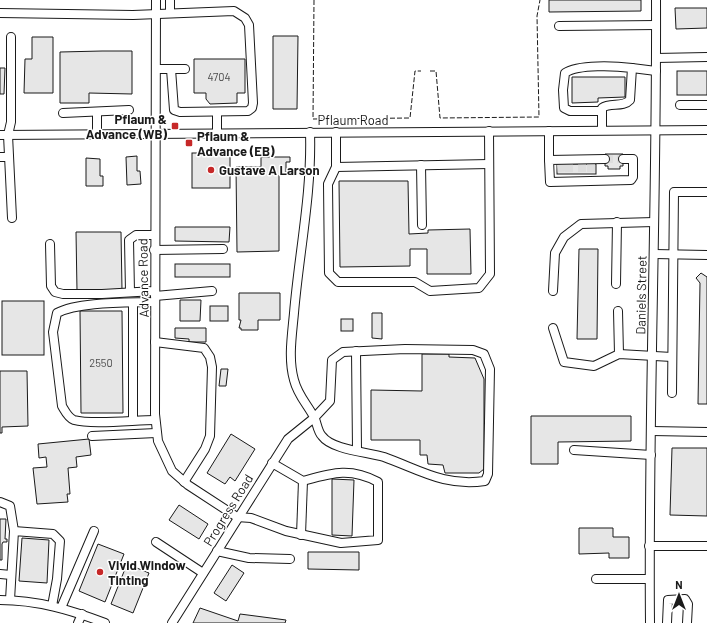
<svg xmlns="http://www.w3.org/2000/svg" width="707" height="623" viewBox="0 0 707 623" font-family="Barlow,sans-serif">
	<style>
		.building { fill: #e6e6e6; stroke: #1a1a1a }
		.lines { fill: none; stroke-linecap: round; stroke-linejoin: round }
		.minor-tunnel { stroke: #ddd; stroke-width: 8; stroke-dasharray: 8 4; stroke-linecap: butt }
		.minor-casing { stroke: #1a1a1a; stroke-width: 10 }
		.minor { stroke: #fff; stroke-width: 8 }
		.fence { stroke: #1a1a1a; stroke-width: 1; stroke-dasharray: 5 2; stroke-linecap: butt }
		.poi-dot { fill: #c62828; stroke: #fff; stroke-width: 1.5 }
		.labels { text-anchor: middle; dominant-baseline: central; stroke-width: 3; stroke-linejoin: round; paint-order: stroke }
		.number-label { font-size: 11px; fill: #4d4d4d }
		.poi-label { font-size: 13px; font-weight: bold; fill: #1a1a1a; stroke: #fff; text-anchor: start }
		.street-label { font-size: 13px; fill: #1a1a1a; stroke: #fff }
	</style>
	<rect width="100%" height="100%" fill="#fff"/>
	<g class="building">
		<path d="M549,0H641V11L549,12Z"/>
		<path d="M675,8H707V28L676,29Z"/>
		<path d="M273,36H298L297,109H273Z"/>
		<path d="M32,37H53V93H24L25,59H32Z"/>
		<path d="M102,51H132V94L89,93V103H60V52Z"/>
		<path d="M194,59H245V93H237V103L210,104L206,99V93H194Z"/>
		<path d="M0,68H5L4,94H0Z"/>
		<rect x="677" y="71" width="30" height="24"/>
		<path d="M572,77H625V97L598,98V102L572,103Z"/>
		<rect x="192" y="153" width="38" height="35"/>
		<path d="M605,154H623V166H620V169H608V166H605Z"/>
		<path d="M137,156V171H140L141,184L127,185L126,157Z"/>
		<path d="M261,157H290V162H286V175H279V251L237,252L236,167H261Z"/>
		<path d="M86,158L100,159V176H103V186H86Z"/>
		<rect x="557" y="164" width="39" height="10"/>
		<path d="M339,181H408L409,234L428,233V230L470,229L471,274H427V249H410V266L340,267Z"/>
		<path d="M175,227H230L229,242L175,241Z"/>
		<path d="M76,232H121L122,290L77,291Z"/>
		<path d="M579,249H598L597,339H577Z"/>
		<rect x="175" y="264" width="55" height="13"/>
		<path d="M701,273L707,277V404H698L700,283L696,278Z"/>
		<path d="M239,293H280V320H258V330H241V328H239L241,320H239Z"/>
		<path d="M180,300H201L200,321H180Z"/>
		<rect x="2" y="301" width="42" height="54"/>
		<rect x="210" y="306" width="18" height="15"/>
		<path d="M80,311H122L123,413H81Z"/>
		<path d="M372,313H382V339L372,338Z"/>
		<rect x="341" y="319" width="12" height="12"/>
		<path d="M175,328H206V342H189V339L175,338Z"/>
		<path d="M422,354H449V357L475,358L484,379V469L479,473H445L443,465L428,464L427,455H420V440H371V390L422,391Z"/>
		<path d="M221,369H228L226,386H219Z"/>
		<path d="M0,371H27L28,426L2,427V433H0Z"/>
		<path d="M531,416H631V441L558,442V464H531Z"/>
		<path d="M231,434L255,449L235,481L230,477L225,484L207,473Z"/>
		<path d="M89,439L91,455L76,457L77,467L68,468L70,494H67L68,502L37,504L33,468L47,467L46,457L39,458L38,444Z"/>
		<path d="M672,448H707V516L670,515Z"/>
		<path d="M332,479L354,480L352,536L332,535Z"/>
		<path d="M179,505L208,524L199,539L169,520Z"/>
		<path d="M0,519H6L5,539H7V542H3L2,544V560H0Z"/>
		<path d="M579,528H613V537H629V558H609V553L579,554Z"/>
		<path d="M22,538L49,540L47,583L19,581Z"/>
		<path d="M98,544L124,554L105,602L79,591Z"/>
		<path d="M308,552H359V570L308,569Z"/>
		<path d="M127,564L149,573L133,613L111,604Z"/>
		<path d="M232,565L244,573L226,601L214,593Z"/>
		<path d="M200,608L238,621L240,614L286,620L285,623H193Z"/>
	</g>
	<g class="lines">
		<g class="minor-tunnel">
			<path d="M605,159H623"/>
			<path d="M561,164L562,174"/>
			<path d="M569,164V174"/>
			<path d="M582,164V174"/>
			<path d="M591,164V174"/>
		</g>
		<g class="minor-casing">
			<g id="minor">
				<path d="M156,0L155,414L158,441L172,471L188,485L237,517L251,518L286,531L341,543L378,540V482C350,467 332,473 303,481L272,463"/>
				<path d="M170,0V13"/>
				<path d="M0,13L133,15L234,11L245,18L249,25L253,103L252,108L248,111L180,112L174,110L171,69"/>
				<path d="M559,26L656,25"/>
				<path d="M11,37V122L8,135L12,218"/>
				<path d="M656,58L707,57"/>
				<path d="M632,68L656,71"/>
				<path d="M156,69H185"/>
				<path d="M680,105H707"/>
				<path d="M601,111H570L564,108L563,90L565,73C578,64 616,66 632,68L630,100C623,108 610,102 602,108V130"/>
				<path d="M217,112V133"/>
				<path d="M63,113L129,110"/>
				<path d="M549,131V160"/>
				<path d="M336,132V167L328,184L329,273L338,282H415L430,291L479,288L490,274L489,131"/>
				<path d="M97,134V112"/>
				<path d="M0,135L707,130"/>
				<path d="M0,157H9"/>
				<path d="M605,159L549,160L550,182L631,180L633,177V159H623"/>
				<path d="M421,165L422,225"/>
				<path d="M336,167L489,164"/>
				<path d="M50,244L51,286L55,292L63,294H102L155,291"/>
				<path d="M154,250L223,249"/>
				<path d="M654,254L707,255"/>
				<path d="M616,284L617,222"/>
				<path d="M553,291L555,253L564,237L581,224L654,222"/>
				<path d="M130,292L129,240L136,235H154"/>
				<path d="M155,296L212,291"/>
				<path d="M155,302C129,303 79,301 57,313L53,332L62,406C65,411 68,418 74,420C92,425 135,420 155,420"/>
				<path d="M133,303V420"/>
				<path d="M618,311L619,354"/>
				<path d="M553,328L564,362L594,366L619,354L672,357"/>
				<path d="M155,342L204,348L210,357L212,367L210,436L205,449L184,482"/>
				<path d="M356,351L357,450"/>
				<path d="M672,393L674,192H707"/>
				<path d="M652,431L707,432"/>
				<path d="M92,436L156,433"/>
				<path d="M574,450L651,455"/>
				<path d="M0,502L10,506L14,531"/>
				<path d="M301,535L303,481"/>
				<path d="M156,542L203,573"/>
				<path d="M649,546H707"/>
				<path d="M217,551L249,558L290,559"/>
				<path d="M0,574L11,575"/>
				<path d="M596,579H649"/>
				<path d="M0,600C37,600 71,610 105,623"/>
				<path d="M10,600L14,531L53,534L60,541L57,579L52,606"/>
				<path d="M61,608L94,531"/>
				<path d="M78,623L82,614"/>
				<path d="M172,623L288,439L314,418L330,401L332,360L343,352L405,349L473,350L484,354L490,369L488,474L485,481C445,487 420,470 384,457C368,452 332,450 322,436C318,432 317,424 315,419C308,405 298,396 294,380C288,359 292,335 294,313C299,253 312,193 310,132"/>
				<path d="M650,623C648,415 657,208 656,0"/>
				<path d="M667,623L668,600L685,599L688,604L687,623"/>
			</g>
		</g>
		<use href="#minor" class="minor"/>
		<g class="fence">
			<path d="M314,0L313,119L410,118L415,71H421"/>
			<path d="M430,71H436L440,118L539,117L537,16L540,0"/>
		</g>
	</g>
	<g class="poi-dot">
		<rect x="171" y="122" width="8" height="8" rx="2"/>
		<rect x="185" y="139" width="8" height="8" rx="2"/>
		<circle cx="211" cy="170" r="4"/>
		<circle cx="100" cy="572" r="4"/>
	</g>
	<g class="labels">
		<g class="number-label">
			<text x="219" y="76">4704</text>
			<text x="101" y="362">2550</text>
		</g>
		<g class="poi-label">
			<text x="167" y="119" text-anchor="end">Pflaum &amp;<tspan x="167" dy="15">Advance (WB)</tspan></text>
			<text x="197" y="136">Pflaum &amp;<tspan x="197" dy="15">Advance (EB)</tspan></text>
			<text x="219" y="170">Gustave A Larson</text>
			<text x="108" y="565">Vivid Window<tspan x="108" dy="15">Tinting</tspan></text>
		</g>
		<g class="street-label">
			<text x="353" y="120">Pflaum Road</text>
			<text transform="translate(143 278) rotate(-91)">Advance Road</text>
			<text transform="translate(641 295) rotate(-89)">Daniels Street</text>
			<text transform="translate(228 510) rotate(-58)">Progress Road</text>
		</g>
	</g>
	<g transform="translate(679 595)" stroke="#ffffff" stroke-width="3" paint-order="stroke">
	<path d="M0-3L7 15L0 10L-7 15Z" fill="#1a1a1a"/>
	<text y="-6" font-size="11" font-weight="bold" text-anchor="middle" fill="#1a1a1a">N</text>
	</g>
</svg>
